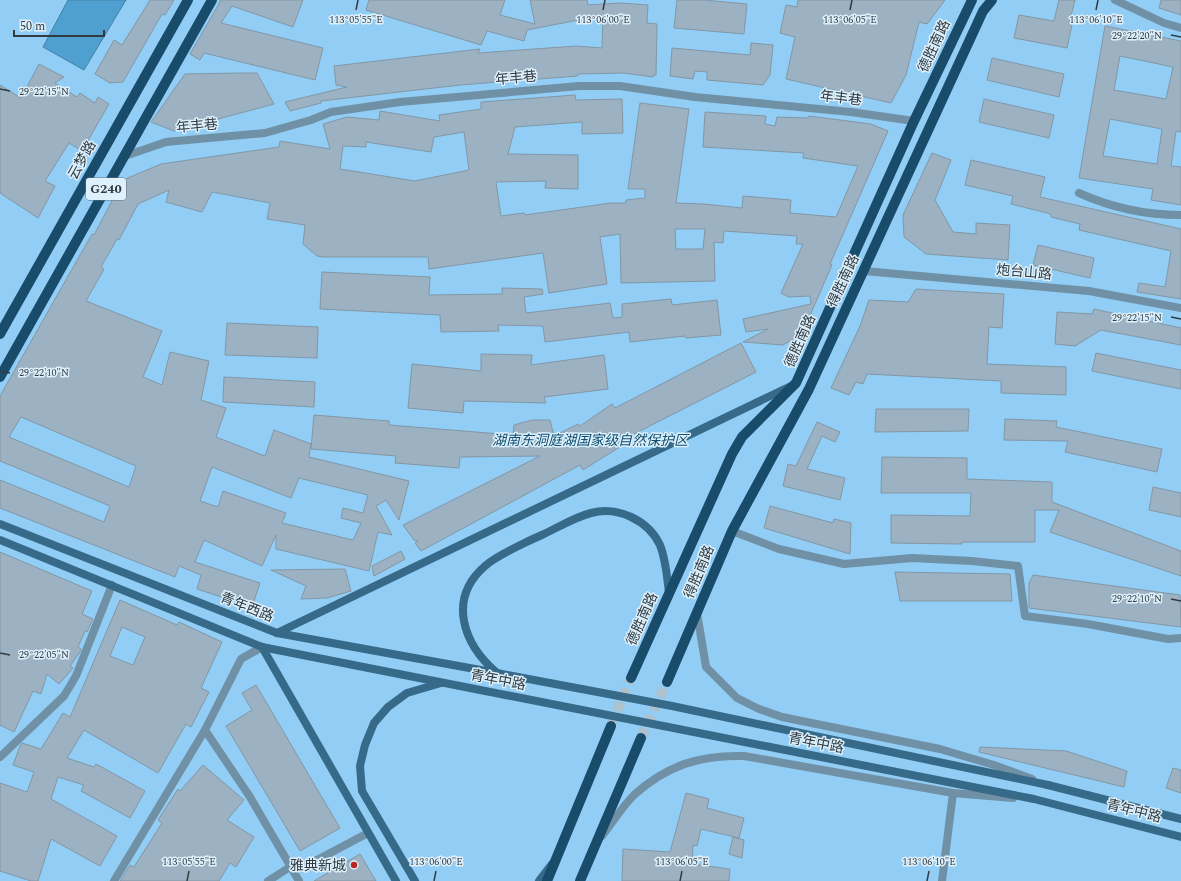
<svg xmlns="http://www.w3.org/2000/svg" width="1181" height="881" viewBox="0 0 1181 881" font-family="Spectral,'Noto Sans SC',serif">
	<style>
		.green { fill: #91cdf5 }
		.water { fill: #4fa0d1; stroke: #4682a6 }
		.building { fill: #9cb1c1; stroke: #8297a6; fill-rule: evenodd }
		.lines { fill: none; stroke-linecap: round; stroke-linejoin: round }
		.primary-tunnel { stroke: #adc1cf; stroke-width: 10; stroke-dasharray: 10 5; stroke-linecap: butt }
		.minor { stroke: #7090a5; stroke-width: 8 }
		.tertiary { stroke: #7090a5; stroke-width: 8 }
		.secondary { stroke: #376988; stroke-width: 8 }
		.primary { stroke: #194c6a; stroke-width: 10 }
		.secondary-bridge { stroke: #376988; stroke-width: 8 }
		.ticks { fill: none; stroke: #323b41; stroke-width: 1.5 }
		.poi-dot { fill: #b72822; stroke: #ddf0fc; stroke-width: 1.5 }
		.labels { text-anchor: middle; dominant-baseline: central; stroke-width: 3; stroke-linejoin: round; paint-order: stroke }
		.shield { fill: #ddf0fc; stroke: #657179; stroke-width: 1 }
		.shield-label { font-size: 13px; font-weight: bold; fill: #323b41 }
		.street-label { font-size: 14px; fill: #323b41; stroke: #ddf0fc }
		.park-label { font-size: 14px; font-style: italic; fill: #0d4d6f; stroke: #ddf0fc }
		.poi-label { font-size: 14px; fill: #323b41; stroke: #ddf0fc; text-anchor: end }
		.ticks-label { font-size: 10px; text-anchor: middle; fill: #323b41; stroke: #ddf0fc; stroke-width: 3; stroke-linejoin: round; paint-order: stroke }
	</style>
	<rect width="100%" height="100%" fill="#cce3f3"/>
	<rect class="green" x="0" y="0" width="1181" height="881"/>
	<path class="water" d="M68,0H126L84,70L43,47Z"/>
	<g class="building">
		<path d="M150,0H174L165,15L162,14L123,82L110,83L95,74L114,40L122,45Z"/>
		<path d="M220,0H303L293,27L232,6L221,23L323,48L315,80L204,53L200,60L190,54L220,2Z"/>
		<path d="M369,0H505L500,15L535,24L530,0H587L588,5L620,3L648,5L647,23L657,24L656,75H653V77L623,73L578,74V76L460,85L321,101V103L290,111L285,102L347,87L336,85L334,66L480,49L478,53L576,46L602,48L603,19H599V16L527,30L524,41L487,31L481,45L366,10Z"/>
		<path d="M677,0H704L747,4L744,34L674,28Z"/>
		<path d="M798,0H945L927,24L919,22L906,75L891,103L786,79L795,37L780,33L786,5L797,7Z"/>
		<path d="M1059,0H1075L1069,24L1072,25L1067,48L1014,38L1019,15L1054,21Z"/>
		<path d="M1161,0H1181V15L1159,8Z"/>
		<path d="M1105,26L1181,41V132L1176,131L1171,166L1181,167V205L1151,200L1153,189L1079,178ZM1120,56L1173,67L1166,99L1114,90ZM1110,119L1162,129L1157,164L1103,156Z"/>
		<path d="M751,43L773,45L770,75L763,85L707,80V72L695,71L693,79L670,76L672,48L750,55Z"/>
		<path d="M992,58L1064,74L1059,97L987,80Z"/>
		<path d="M39,64L64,77L55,83L77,97L80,93L95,103L98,97L109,104L82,151L69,143L45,181L55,186L38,218L0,193V85L21,98Z"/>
		<path d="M240,73H257L274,104L174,131L151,122L185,74Z"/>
		<path d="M575,95L576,100L622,99L623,133L582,134V122L515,127L508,154L578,155V189L545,188L546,181L496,182L501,216L524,213L525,215L611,203H626V200L645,198V189H628L640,103L689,109L676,203L704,204L742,208L743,196L791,200L790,213L836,217L858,166L803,158L804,153L703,147L705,112L766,116L765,124L775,126L777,117L808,118L809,116L871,124L888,131L830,264L832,265L811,313L812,314L801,334L783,345L743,342L768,329L746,332L743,319L811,304L810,296L789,297L781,293L803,244H796L797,236L724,231L723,243L714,242L715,281L621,283L620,234L600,237L607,284L549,293L543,253L429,269L428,257H323L317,256L303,244L305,225L267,219L270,203L212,192L202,212L166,202L169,190L138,204L119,240L117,239L101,267L104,269L86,301L162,331L143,377L162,385L170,352L209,361L201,400L226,408L216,437L265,456L274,430L311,444L309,457L409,481L399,520L386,500L376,506L392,535L378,532L369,571L276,549V535L262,566L204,540L195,562L260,583L252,607L197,589L201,575L179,566L175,577L0,508V480L104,522L110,506L0,461V396L92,234L94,235L123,180L161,164L279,147L280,141L330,149L323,124L347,117L379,120L380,111L440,121L439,115L481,109V102ZM464,132L469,170L415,181L340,169L343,146L366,147V142L431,152L434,137ZM675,229H705L703,249H676ZM21,417L136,466L129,487L9,437ZM212,467L291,498L299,478L368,495L363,513L343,508L341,518L361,523L353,540L282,523L286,513L223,491L218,507L200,501Z"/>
		<path d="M984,99L1054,115L1049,138L979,122Z"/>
		<path d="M932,153L951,160L935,200L953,232L976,234V223L1010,225L1008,260L926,254L904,237L903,215Z"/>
		<path d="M971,160L1045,177L1040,197L1181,229V299L1137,292L1139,283L1165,287L1171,251L1079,230L1080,224L1051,217V214L1011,204L1013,196L965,185Z"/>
		<path d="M1038,245L1094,258L1090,278L1033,265Z"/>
		<path d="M322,272L430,277L429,295L502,294V288L542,289L543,294L524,297L526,313L610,303L613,318L622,317V304L671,299L672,305L717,300L721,335L686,338L685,336L630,342L629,332L545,342L543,326L498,325L499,331L441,332L440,315L320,309Z"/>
		<path d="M916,289L1004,294L1002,328L989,327L987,364L1066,367V395L1001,393V381L867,374L863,384L856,382L849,395L831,388L860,326L869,300L908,302Z"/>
		<path d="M1094,309L1181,328V345L1101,330L1075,346L1055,344L1057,312L1092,314Z"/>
		<path d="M227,323L318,327L317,358L225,355Z"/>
		<path d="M741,343L756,372L632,435L634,438L583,470L580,465L421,551L415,543L418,541L414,540L403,525L540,456L460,457L459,468L395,463L396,456L311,449L314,415L389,421V425L513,435L514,425L532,420H550L554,436L578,424L580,426L612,404L615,408Z"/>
		<path d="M1096,353L1181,370V389L1092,371Z"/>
		<path d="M481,354L532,355L531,365L604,355L608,389L544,397L546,403L464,401L463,413L408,408L412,364L481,371Z"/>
		<path d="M224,377L315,382L314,407L223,402Z"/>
		<path d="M876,409H969L968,431L875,432Z"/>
		<path d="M1005,419L1057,421L1056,427L1162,449L1157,472L1065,452L1068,441L1004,440Z"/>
		<path d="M817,422L840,432L835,442L822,436L807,469L845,478L840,500L783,486L788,464L796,466Z"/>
		<path d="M882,457L967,458V479L1052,482V502L1181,551V576L1050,532L1059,510H1035V542H962V544L891,543V515L970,516L971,493H881Z"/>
		<path d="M1153,487L1181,493V517L1149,510Z"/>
		<path d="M770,506L833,523L834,519L851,523L850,554L764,528Z"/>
		<path d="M401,551L405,559L374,576L372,566Z"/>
		<path d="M0,552L92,591L82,614L93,619L87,632L85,631L78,647L81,649L80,652L70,666L73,668L59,684L47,674L41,694L33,691L14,732L0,725Z"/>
		<path d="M345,569L351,591L327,598L301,599L306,586L271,570Z"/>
		<path d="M895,572L1010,574L1012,601H900Z"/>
		<path d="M1033,575L1180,595L1181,627L1029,608V583Z"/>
		<path d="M120,600L177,625L179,622L222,642L201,688L209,692L191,727L186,724L158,773L84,730L67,758L94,767L96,764L145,791L130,818L81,791L84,785L58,777L51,799L117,836L100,866L51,839L38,881H31L0,871V783L27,792L34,772L13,765L20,746L22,743L41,749L63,713L70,717ZM122,627L145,637L133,665L110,656Z"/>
		<path d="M256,685L340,828L300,851L226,726L252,710L242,693Z"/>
		<path d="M980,747L1066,751L1127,771L1124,787L979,752Z"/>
		<path d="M203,765L244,800L227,820L254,837L236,867L230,863L219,881H120L130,865L134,867L162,823L158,820L178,789L180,791Z"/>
		<path d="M1173,768L1181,770V793L1166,788Z"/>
		<path d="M686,793L709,799L707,808L744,818L739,838L701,829L697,846L693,845L692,864L730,869L729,881H622L623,849L670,852Z"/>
		<path d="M733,837L744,840L742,858L729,854Z"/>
		<path d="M360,854L376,881H314Z"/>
	</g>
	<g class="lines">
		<g class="primary-tunnel">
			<path d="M611,725L631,678"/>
			<path d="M641,738L667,682"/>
		</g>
		<g class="minor">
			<path d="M1115,0L1164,23L1181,28"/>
			<path d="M125,156L166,142L265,133L311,120L331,112L400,102L579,86H620L695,97L851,112L914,121"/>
			<path d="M1079,193C1110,207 1147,215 1181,215"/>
			<path d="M732,531L779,549L844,564L912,558L972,561L1018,566L1025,616L1088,624L1168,639L1181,638"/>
			<path d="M205,730L250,797L299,881"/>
			<path d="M0,757L64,696L76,676L112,585"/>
			<path d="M114,881L205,730L241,659L262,647"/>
			<path d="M268,881L290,867L317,860L368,833"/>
			<path d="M942,881L953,793"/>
		</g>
		<g class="tertiary">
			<path d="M864,271L1089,291L1181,308"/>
			<path d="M697,613L706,667L737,698L759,709L782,717L940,749L994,765L1032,779"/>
			<path d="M602,836C612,823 622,807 634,795C667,765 700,755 744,756L953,793L1013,798"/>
		</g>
		<g class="secondary">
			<path d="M0,524L277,633L497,673"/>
			<path d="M0,540L262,647L1034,799L1181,837"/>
			<path d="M277,633L791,386"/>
			<path d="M262,647L396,881"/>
			<path d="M497,673C463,644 447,599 485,566C496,556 530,540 544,534C559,527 575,517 591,513C618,506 648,520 660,545C666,560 667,577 669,593"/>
			<path d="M1048,785L1181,819"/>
			<path d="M415,881L362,791L360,766L365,745L374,723L388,707L407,693L441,683"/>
			<path d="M539,881L552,864"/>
		</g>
		<g class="primary">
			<path d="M0,334L188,0"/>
			<path d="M0,377L212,0"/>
			<path d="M631,678L732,454L742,437L796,383L914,121L972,0"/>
			<path d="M667,682L732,531L809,389L983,11L992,0"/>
			<path d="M547,881L611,726"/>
			<path d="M580,881L641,738"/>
		</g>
		<path class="secondary-bridge" d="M497,673L672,706L1048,785"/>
	</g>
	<path class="ticks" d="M356,10L358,0M603,10L605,0M850,10L852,0M1096,10L1098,0M1171,35L1181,37M0,89L10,91M1171,317L1181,319M0,371L10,373M1171,599L1181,601M0,653L10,655M187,881L189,871M434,881L436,871M680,881L682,871M927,881L929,871"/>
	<circle class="poi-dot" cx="354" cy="865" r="4"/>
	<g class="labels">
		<rect class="shield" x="86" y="178" width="40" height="22" rx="3"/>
		<g class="shield-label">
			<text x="106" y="189">G240</text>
		</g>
		<g class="street-label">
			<text transform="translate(934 46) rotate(-65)">德胜南路</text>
			<text transform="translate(516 78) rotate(-5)">年丰巷</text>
			<text transform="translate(841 98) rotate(7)">年丰巷</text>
			<text transform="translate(197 126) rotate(-5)">年丰巷</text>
			<text transform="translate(82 160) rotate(-61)">云梦路</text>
			<text transform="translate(1024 272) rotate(5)">炮台山路</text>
			<text transform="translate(843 281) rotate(-65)">得胜南路</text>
			<text transform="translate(800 341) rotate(-66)">德胜南路</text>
			<text transform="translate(699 572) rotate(-67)">得胜南路</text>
			<text transform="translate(247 607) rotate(22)">青年西路</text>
			<text transform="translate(642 619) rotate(-66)">德胜南路</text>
			<text transform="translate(498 680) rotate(11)">青年中路</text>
			<text transform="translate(816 743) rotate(11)">青年中路</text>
			<text transform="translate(1134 811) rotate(14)">青年中路</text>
		</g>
		<g class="park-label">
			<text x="590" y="440">湖南东洞庭湖国家级自然保护区</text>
		</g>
		<g class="poi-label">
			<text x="346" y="865">雅典新城</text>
		</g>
	</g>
	<g class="ticks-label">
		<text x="356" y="23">113°05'55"E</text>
		<text x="603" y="23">113°06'00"E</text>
		<text x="850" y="23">113°06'05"E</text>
		<text x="1096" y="23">113°06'10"E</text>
		<text x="1137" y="39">29°22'20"N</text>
		<text x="44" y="95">29°22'15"N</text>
		<text x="1137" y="321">29°22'15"N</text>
		<text x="44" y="376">29°22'10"N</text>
		<text x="1137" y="602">29°22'10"N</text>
		<text x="44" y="658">29°22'05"N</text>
		<text x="189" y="865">113°05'55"E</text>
		<text x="436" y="865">113°06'00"E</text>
		<text x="682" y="865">113°06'05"E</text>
		<text x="929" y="865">113°06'10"E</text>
	</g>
	<path d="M14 30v6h90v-6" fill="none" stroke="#323b41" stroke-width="2"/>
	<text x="20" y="30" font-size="12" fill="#323b41" stroke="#ddf0fc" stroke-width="3" paint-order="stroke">50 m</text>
</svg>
